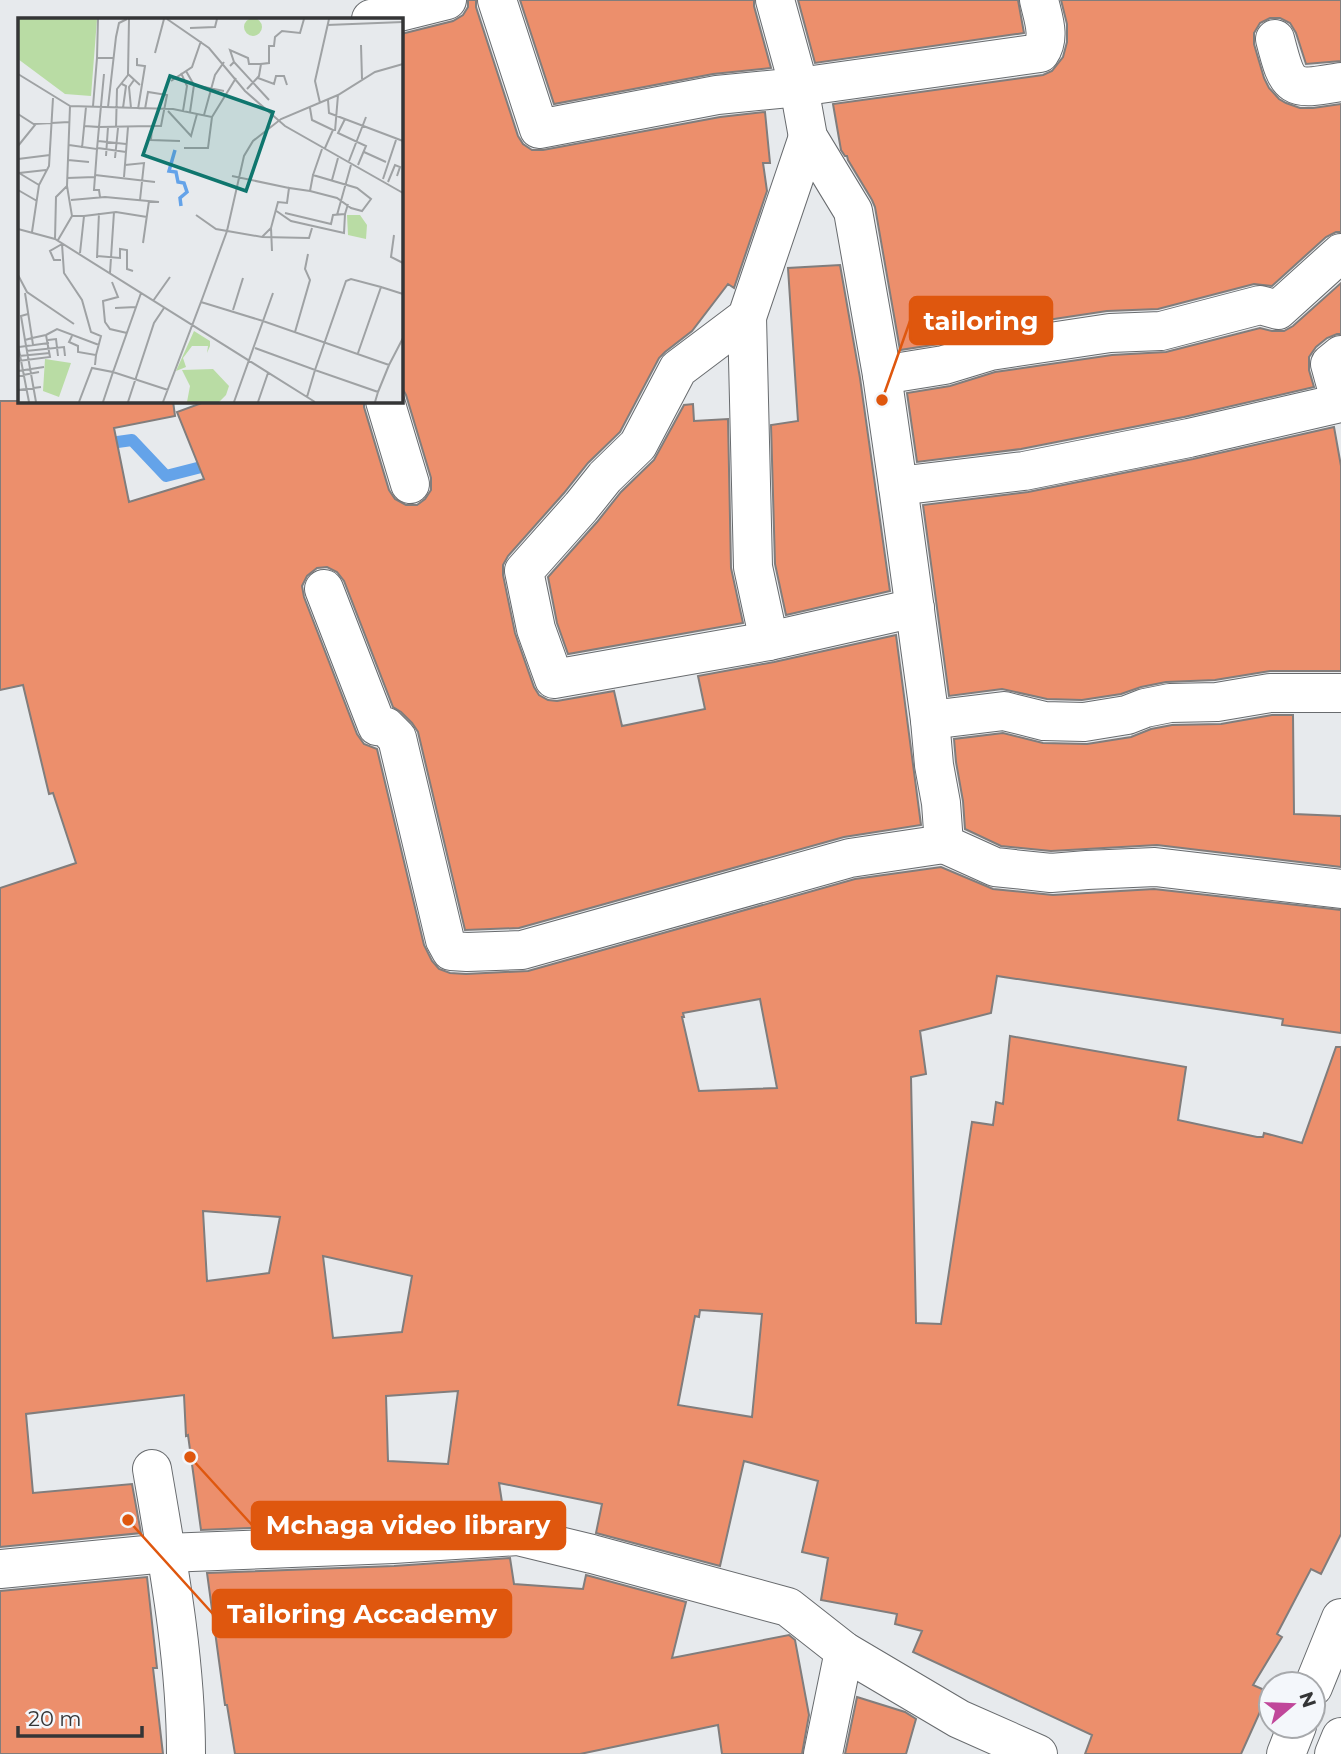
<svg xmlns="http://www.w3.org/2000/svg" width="1341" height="1754" viewBox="0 0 1341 1754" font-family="Montserrat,sans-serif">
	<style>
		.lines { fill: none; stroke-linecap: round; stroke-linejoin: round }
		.stream { stroke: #64a3e9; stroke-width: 12 }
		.building { fill: #ec8f6c; stroke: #817d7c; stroke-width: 2; fill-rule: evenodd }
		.street-casing { stroke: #686b6e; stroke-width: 40 }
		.primary-casing { stroke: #686b6e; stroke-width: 40 }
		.street { stroke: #fff; stroke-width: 38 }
		.primary { stroke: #fff; stroke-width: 38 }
		.inset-river { fill: none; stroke: #64a3e9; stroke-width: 3.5 }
		.inset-road { fill: none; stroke: #9fa2a4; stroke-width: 2 }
		.view { fill: #0f766e; fill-opacity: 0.15; stroke: #0f766e; stroke-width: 3.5 }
		.inset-edge { fill: none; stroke: #343536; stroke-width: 3.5 }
		.leader { fill: none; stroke: #df570e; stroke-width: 2.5 }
		.callout-dot { fill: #df570e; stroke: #f4f7fb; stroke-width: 2.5 }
		.callout { fill: #df570e; stroke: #df570e; stroke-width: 2.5 }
		.callout-label { font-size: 26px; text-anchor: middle; font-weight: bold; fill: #fff }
	</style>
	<rect width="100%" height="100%" fill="#e7eaed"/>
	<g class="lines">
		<path class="stream" d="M103,444L132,440L166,476L213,464"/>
	</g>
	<g class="building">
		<path d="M468,0H476V7L518,136L523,144L532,150H543L720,117L765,112L770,163H763L767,191L734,288L728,284L692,331L665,352L659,358L620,432L588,463L564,493L508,556L503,565V575L515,633L534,687L539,695L548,700L557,701L614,691L622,726L705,709L698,676L774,662L896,635L921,825L844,837L519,928L465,930L418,732L412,723L401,712L393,707L344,581L337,572L327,567L317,568L307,576L302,586L304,597L357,734L364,744L377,749L424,945L432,961L439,969L450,973L466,974L528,971L855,879L941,867L993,889L1053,895L1154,889L1341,910V1033L1282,1025L1283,1019L997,976L991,1013L920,1031L926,1074L911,1077L916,1323L941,1324L972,1122L993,1125L996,1102L1003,1104L1010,1036L1186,1067L1178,1120L1257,1137H1263L1264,1133L1302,1143L1336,1047H1341V1534L1321,1574L1311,1569L1277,1634L1282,1637L1253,1685L1269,1692L1241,1754H1085L1092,1735L913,1652L922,1631L895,1624L897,1614L821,1600L828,1558L802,1552L818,1481L744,1461L720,1566L596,1533L602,1504L499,1483L504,1515L392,1522L201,1530L188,1435L186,1436L184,1395L26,1414L33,1493L132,1484L141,1533L0,1547V888L76,863L53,793L49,794L23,685L0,690V401H173L175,416L114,428L129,502L204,479L177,412L207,401H364V407L389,490L395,499L406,505H417L425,499L431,490V478L406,395L401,386V34L453,21L463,15L468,7ZM760,999L777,1088L699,1091L682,1017H684L683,1013ZM203,1211L280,1217L269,1273L207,1281ZM323,1256L412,1276L402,1332L333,1338ZM700,1310L762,1314L752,1417L678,1405L695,1316L699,1317ZM458,1391L448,1464L388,1461L386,1396Z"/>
		<path d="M520,0H754V6L771,68L713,74L554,104Z"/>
		<path d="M798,0H1018L1024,33L815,63Z"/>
		<path d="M1061,0H1341V61L1306,64L1296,33L1290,23L1280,18H1270L1260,23L1254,33V44L1264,78L1269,88L1279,99L1286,103L1300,108H1313L1341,104V232H1336L1326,237L1272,286L1254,284L1158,309L1107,311L987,329L939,344L900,350L875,207L872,200L848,160L847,156H845L841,150L833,104L1043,75L1052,71L1063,57L1067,42V24Z"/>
		<path d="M840,265L860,378L890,591L786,615L775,564L771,425L798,421L788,268Z"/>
		<path d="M1341,283V334H1337L1327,338L1316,347L1309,357V370L1314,387L1184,417L1021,449L917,462L907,393L950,386L995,372L1112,355L1166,352L1260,328L1272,331H1284L1293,326Z"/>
		<path d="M693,404L694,421L728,419L731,568L743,623L568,654L557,623L548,577L597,522L621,492L654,460L684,405Z"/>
		<path d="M1334,427L1341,466V671H1270L1215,680L1166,682L1141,687L1121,694L1082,700L1047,699L1002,689L949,696L923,505L1028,492L1193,459Z"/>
		<path d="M1272,715H1293L1294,814L1341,816V867L1157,845L1051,851L1001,846L965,829L963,801L956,762L954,739L1003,733L1043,743L1087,744L1131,737L1151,729L1172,725L1221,724Z"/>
		<path d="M510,1558L514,1584L583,1589L586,1575L686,1602L672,1658L789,1635L795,1640L809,1715L802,1754H722L718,1725L580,1754H235L227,1705H225L207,1573L394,1566Z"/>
		<path d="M147,1577L157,1668H153L163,1754H0V1591Z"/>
		<path d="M857,1697L905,1712L916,1719L906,1754H845Z"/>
	</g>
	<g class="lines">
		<g class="street-casing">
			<g id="street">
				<path d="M497,0L539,129L717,95L799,87L1040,53C1051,37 1043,18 1039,0"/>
				<path d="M371,19L447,0"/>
				<path d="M1275,39C1288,90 1290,91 1341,82"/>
				<path d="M808,137L747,317L678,369L638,445L605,477L581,507L524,571L536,629L554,679L769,641L915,608"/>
				<path d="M747,317L753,567L769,641"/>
				<path d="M882,375L944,365L990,351L1110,333L1161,331L1260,305L1278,310L1341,253"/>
				<path d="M385,401L410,484"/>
				<path d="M898,486L1024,471L1189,438L1336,404L1338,393L1330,364L1341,355"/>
				<path d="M324,589L377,726L386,727L397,738L445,940L451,951L467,952L522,950L850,858L944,844L941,803L934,765L930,720L898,486L882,375L853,211L808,137L799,87L775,0"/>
				<path d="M930,720L1004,711L1044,721L1084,722L1127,715L1145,708L1170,703L1217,702L1270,693H1341"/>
				<path d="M944,844L995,867L1051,873L1087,870L1155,867L1341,889"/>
				<path d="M152,1469C168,1563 186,1659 186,1754"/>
				<path d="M0,1569L166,1553L393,1544L518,1536L592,1554L788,1607L844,1651L959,1719L1038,1754"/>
				<path d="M823,1754L844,1651"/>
			</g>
		</g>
		<g class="primary-casing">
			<g id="primary">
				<path d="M1313,1687L1341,1618"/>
				<path d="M1286,1754L1297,1726"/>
				<path d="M1334,1754L1341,1737"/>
			</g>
		</g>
		<use href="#street" class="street"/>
		<use href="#primary" class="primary"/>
	</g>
	<g transform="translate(18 18)">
		<rect width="385" height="385" fill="#e7eaed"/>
		<path d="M226 9a9 9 0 1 1 18 0a9 9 0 1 1-18 0ZM0,1H79L73,78L47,76L0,41ZM329,197H342L349,207L348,221L330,217ZM176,313L192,323V328L189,335L190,328H174L165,340L168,349L158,353ZM27,341L53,345L41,379L25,373ZM195,351L211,368L208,377L201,384H169L172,368L164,352Z" fill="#b9dca4"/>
		<path class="inset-river" d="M157,132L151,153L158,154L160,164L166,165L169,174L162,180L163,188"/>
		<path class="inset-road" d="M80,1L79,40H96M111,1L110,56L122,67M149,1L191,30L227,73L267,108L385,175M309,7L385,4M172,10L197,9L199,1M343,27L344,61M137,35L146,1M119,40V47L127,48L120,91M216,44L212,32L230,40L231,46H243M212,48L216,44L251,82M168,53L176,67L172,94M163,55L169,68L165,93M0,56L52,88L49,168L54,198L40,222M86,56L81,109L134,108M240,60L256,66L258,58H266L269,67M153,63L174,49L183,23M104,66L108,68L105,90M176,67L206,73M229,71L241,58L243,46L251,45V28H256L257,19L264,13L282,15L286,1M310,82L311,95L385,123M302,85L297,63L311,1M52,88L155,91L194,99L190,130H166M75,88L79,40M90,89L98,19L101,5L109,1M113,90L111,69L116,62M292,90L294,102L315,112L307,130M127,91L130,74L149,77L143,108H134L133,122L162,123M150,93L173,118L179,96M0,96L17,107L0,128M186,97L197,57L206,44M194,99L218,60M327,101L320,115L348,128L340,147M16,106L51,104M66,108L81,109L79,131M98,110L99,71L110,57M317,113L320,77M80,123L108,126M51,127L79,131L76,172H81L82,179M64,130L68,89M80,130L108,134M346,134L368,144M88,138L90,109M97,140L100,110M0,141L32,137M50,142L71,144M331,143L348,99M107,147L126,145L122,182M1,155L28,152M1,155L21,167M77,157L137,164M295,157L292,173L319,180L333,190L344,193L353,181L339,170L295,157L304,131M214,158L271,170M106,159L110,109M49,160L77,159M365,161L378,122M314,162L320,140M370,164L377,147L382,149L379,158M0,172L19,183M53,182L87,179L141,184M257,192L273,203L326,215L327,196M267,195L313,206L315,197L327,196L330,186M178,197L198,211L244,219L253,210L260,184L269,185L271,170L292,173M319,197L333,147M54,198H66L62,235M66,198L98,194L129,199M253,210L254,233M0,211L37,221L297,384M14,214L21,167L31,148L35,80M376,217L373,239L385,245M244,219L291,220L294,210M37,221L38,179L49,168M125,225L131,183M44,226L46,255L64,282L73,314L83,318L78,337M79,238L102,240V231L109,232V251L115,253M79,240L81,195M43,242H36L32,233L44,226M92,255L96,194M0,257L9,274L56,306M94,264L100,279L85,283L87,304L92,311L109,315M363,269L385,276M7,275L14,320L7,322L18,384M135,283L152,259M183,284L209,213L226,138L235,123L263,101L320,77L357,54L385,46M97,290L118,289M215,292L225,260M277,314L292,262L287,251L290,236M28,317L39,311L81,327M54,318L51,324L60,328V334L78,337L77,347M7,322L3,298L10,296M30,322L38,321L40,338M0,327L11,384M1,329L31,325M237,330L297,352L328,263L333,261L363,269L340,335M8,333L46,329L47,338M1,338L32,335M0,343L32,339L28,317L14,320L15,327M0,353L26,349M0,358L21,354M0,372L23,369M360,374L371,347M289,379L297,352L360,374L357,384M61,384L74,350L95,354L123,275M85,384L95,354L150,372M110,384L136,305L146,290M145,384L183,284L245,303L255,275M216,384L245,303L371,347L385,320M240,384L250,355"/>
		<path class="view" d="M152,58L255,94L228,173L125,137Z"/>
		<rect width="385" height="385" class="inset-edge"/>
	</g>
	<path class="leader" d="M882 400L910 321M190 1457L252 1525M128 1520L213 1614"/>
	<g class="callout-dot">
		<circle cx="882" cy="400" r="7"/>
		<circle cx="190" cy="1457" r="7"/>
		<circle cx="128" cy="1520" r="7"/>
	</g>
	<g class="callout">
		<rect x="910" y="297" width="142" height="47" rx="7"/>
		<rect x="252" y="1502" width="313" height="47" rx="7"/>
		<rect x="213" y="1590" width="298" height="47" rx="7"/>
	</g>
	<g class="callout-label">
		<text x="981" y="330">tailoring</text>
		<text x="408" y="1534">Mchaga video library</text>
		<text x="362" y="1623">Tailoring Accademy</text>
	</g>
	<g transform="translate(1292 1705) rotate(71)"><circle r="33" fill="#f4f7fb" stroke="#a7a9ac" stroke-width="2"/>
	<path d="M0-5L12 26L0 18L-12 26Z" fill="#c0479a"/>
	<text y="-10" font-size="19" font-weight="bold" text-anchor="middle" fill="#343536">N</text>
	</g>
	<path d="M18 1726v10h124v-10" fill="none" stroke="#343536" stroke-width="3.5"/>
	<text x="28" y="1726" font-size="21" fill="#343536" stroke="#f4f7fb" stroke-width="5" paint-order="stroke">20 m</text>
</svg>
